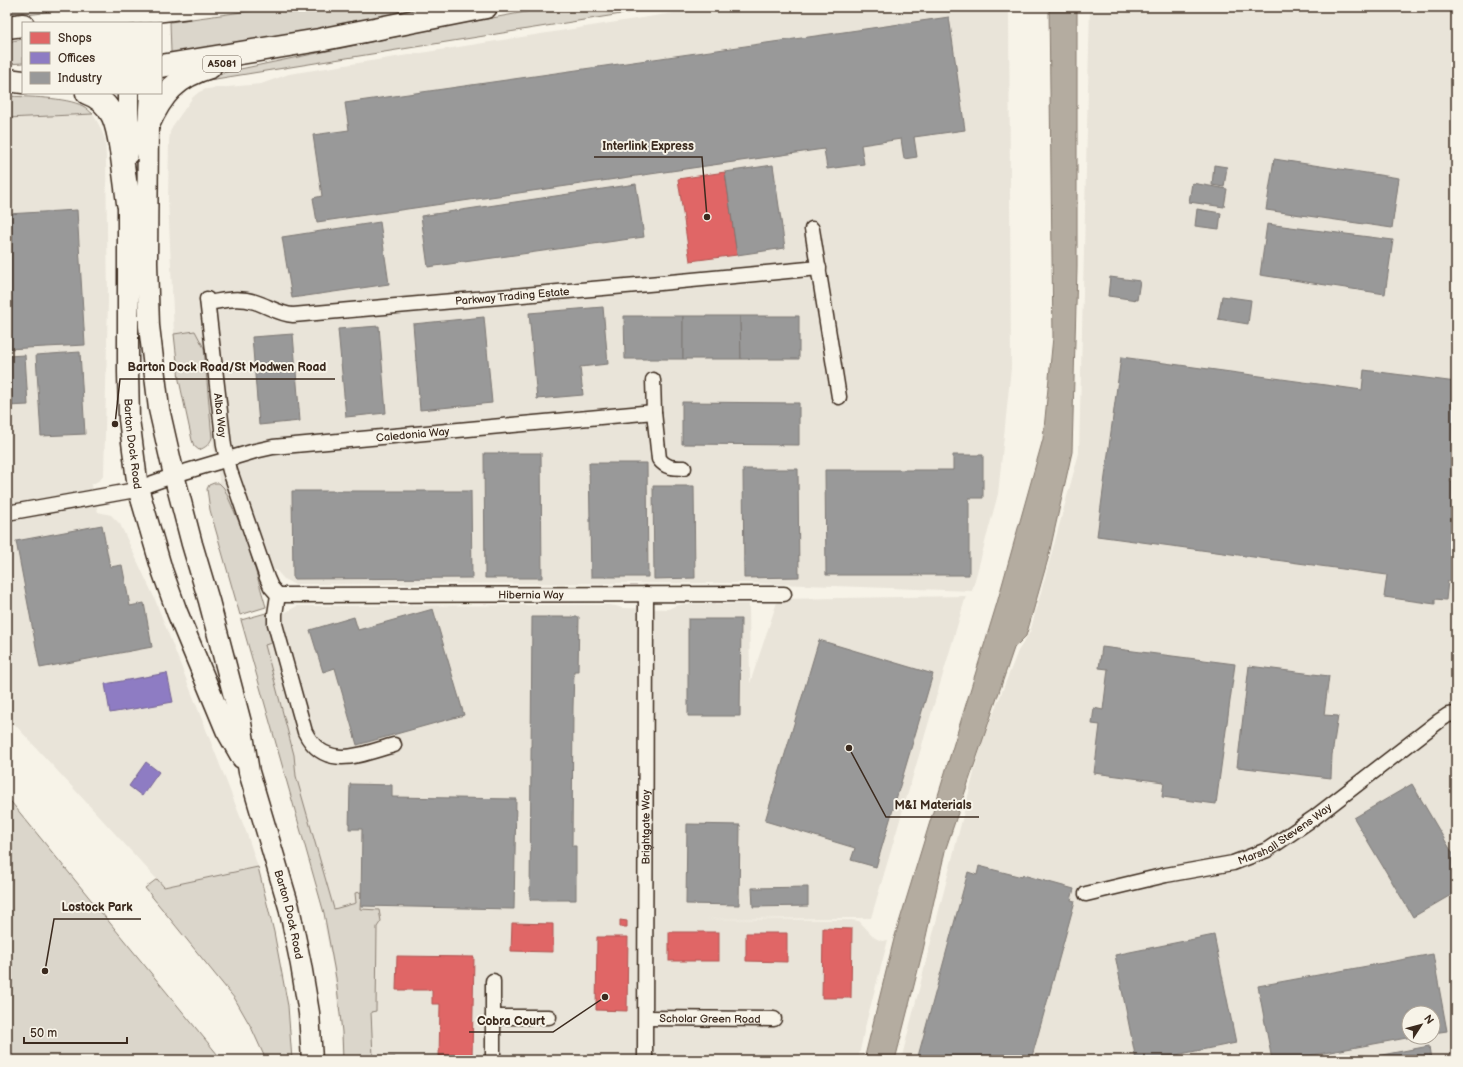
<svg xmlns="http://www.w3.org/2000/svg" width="1463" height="1067" viewBox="0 0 1463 1067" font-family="'Balsamiq Sans',sans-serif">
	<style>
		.built { fill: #e9e4d9; fill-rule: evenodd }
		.green { fill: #dbd6cb; stroke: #8b8074 }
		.water { fill: #b4aca0; stroke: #84786c }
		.shops { fill: #e06666; stroke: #ae5450 }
		.offices { fill: #8e7cc3; stroke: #756392 }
		.industry { fill: #999; stroke: #7d7874 }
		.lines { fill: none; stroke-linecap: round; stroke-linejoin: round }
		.street-casing { stroke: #3b2a1e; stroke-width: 17 }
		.secondary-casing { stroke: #3b2a1e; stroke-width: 23 }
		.highway-casing { stroke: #3b2a1e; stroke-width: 25 }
		.street { stroke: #f7f3e8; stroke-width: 14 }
		.secondary { stroke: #f7f3e8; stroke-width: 20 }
		.highway { stroke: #f7f3e8; stroke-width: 22 }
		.highway-bridge-casing { stroke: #3b2a1e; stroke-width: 25; stroke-linecap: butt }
		.highway-bridge { stroke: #f7f3e8; stroke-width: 22 }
		.labels { text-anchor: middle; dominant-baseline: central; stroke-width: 4; stroke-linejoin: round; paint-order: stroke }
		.shield { fill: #f7f3e8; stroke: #73665b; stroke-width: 1 }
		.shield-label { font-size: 10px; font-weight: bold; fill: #3b2a1e }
		.street-label { font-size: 11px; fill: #3b2a1e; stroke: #f7f3e8 }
		.leader { fill: none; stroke: #3b2a1e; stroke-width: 1.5 }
		.callout-dot { fill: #3b2a1e; stroke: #f7f3e8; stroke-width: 1.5 }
		.callout-label { font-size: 12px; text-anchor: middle; font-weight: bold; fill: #3b2a1e; stroke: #f7f3e8; stroke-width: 4; stroke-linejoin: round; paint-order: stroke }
	</style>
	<rect width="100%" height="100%" fill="#f7f3e8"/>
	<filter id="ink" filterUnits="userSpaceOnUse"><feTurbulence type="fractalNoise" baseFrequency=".025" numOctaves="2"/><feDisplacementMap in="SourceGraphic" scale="8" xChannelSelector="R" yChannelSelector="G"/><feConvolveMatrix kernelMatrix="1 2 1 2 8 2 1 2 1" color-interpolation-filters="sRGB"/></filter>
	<g filter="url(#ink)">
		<g class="built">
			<path d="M711,7H1009L1011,368L998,494L972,591L749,583L293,584L284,579L276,570L255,579L220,485L212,438L204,348L195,331L174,334L168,200L169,141L170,132L174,124L193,97L199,92L206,89L261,84L289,74Z"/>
			<path d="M1090,7H1456V1060H901L981,745L1018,651L1030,632L1079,453ZM1409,1013H1433V1037H1409Z"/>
			<path d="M93,114L99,125L105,139L106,160L108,299L104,475L100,480L91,485L98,512L111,515L120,524L154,597L247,834L258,867L164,887L7,716V118Z"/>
			<path d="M966,596L871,918L701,919L851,920L859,921L875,938L882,941L888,940L865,1027L858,1060H342L341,1030L333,966L324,923L333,921L292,773L257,620L286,612L297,606L608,605L616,606L622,608L668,609L675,606L684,604H749L750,683L778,599Z"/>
		</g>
		<g class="green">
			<path d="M22,7H98L7,17V9Z"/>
			<path d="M278,7H426C342,26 258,40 174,54L171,52L170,22Z"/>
			<path d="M553,7H665L203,81L201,79L226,72L448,26Z"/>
			<path d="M23,39V63L7,64V42Z"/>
			<path d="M7,96C27,97 66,97 83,106C87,108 90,112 93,114L7,118Z"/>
			<path d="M195,331L204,348L212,438C209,445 206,447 199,450L194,446L192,440L179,380L174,334Z"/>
			<path d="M214,483H219L224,488L246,538L266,607L240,615L210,510L207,489L209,485Z"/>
			<path d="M266,613L274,642L265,645L294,755L296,776L334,909L356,903L355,893L361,892L360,909L379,910L381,921L377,927L376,1011L371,1012L373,1057H395V1060H343L342,1032L336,978L324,913L241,620Z"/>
			<path d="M7,797L222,1060H7Z"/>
			<path d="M258,867L274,932L288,1006L292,1060H266L251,1027L235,999L145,888L157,879L164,887Z"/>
		</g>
		<path class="water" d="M1049,7H1077V268L1072,452L1048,559L1026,636L1014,648L945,851L923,950L895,1060H864L894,939L997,603L1043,439L1053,337Z"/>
		<g class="shops">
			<path d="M725,172L737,255L690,261L678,179Z"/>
			<path d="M620,920L627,921V927H620Z"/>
			<path d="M512,923L553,924V952L511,951Z"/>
			<path d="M823,928L852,929L851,998H822Z"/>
			<rect x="669" y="932" width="50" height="29"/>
			<path d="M746,933H787V962L746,961Z"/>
			<path d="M597,937H628L627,1011L596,1010Z"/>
			<path d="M397,956L474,957L472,1060H439L440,1004H432V990H396Z"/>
		</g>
		<g class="offices">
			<path d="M167,673L173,702L110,713L105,684Z"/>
			<path d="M146,762L159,772L142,796L129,786Z"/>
		</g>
		<g class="industry">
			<path d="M949,17L965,130L914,137L917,157L904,159L901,139L861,145L864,164L827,169L824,149L317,222L313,198L322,196L313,135L349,130L345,103Z"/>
			<path d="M1274,159L1399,178L1392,228L1266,210Z"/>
			<path d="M773,165L785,248L737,255L725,172Z"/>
			<path d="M1214,165L1227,167L1224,187L1212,185Z"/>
			<path d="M1192,183L1227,189L1224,207L1189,202Z"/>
			<path d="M636,184L644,237L428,267L421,216Z"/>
			<path d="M1197,209L1221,213L1219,229L1195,226Z"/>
			<path d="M77,210L85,345L7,349V214Z"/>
			<path d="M380,222L389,284L292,298L282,237Z"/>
			<path d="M1267,224L1393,240L1385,294L1260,275Z"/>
			<path d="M1110,277L1140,281L1137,300L1108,296Z"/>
			<path d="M1222,296L1251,300L1248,324L1218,319Z"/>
			<path d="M603,307L608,364L580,367L583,395L537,399L529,313Z"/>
			<path d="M624,316H683V359H625Z"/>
			<path d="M683,316H740L741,359H683Z"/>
			<path d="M740,316H799V359H741Z"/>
			<path d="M484,317L492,403L420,410L413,324Z"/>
			<path d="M379,326L386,413L346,417L338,329Z"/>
			<path d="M293,334L300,421L259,425L252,337Z"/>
			<path d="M80,352L85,434L41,436L36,355Z"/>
			<path d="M25,355L28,405L7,406V356Z"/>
			<path d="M1121,357L1362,390L1364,370L1456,382V433L1450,482L1456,483V582L1448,581L1446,600L1435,599V604L1384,597L1387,575L1097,536Z"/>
			<path d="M682,402L799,403V445L682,444Z"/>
			<path d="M484,453H541L542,578H485Z"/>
			<path d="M953,455H983V498H969V575H826L825,470H953Z"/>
			<path d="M589,463H647L648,577H591Z"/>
			<path d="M743,469H798L799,577L744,578Z"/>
			<path d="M653,486H694L695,578L654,579Z"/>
			<path d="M292,491H471L472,578L293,579Z"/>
			<path d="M102,525L110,567L122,565L130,606L144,603L152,647L40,668L16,541Z"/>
			<path d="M433,609L464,715L357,745L335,668L323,672L310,630L354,617L358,630Z"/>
			<path d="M532,617H579L578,671H574L573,707L572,846H576V900H530Z"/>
			<path d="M688,619H741L740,716H688Z"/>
			<path d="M819,640L933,674L876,867L851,860L855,848L765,821Z"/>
			<path d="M1102,647L1235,664L1216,804L1162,797L1164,782L1094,773L1100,725L1092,724L1094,708L1103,710L1108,669L1099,668Z"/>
			<path d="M1249,666L1329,676L1324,715L1338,716L1332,755L1331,778L1237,767Z"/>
			<path d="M350,784L392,785V797L516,799L514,909L361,906L362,829H349Z"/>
			<path d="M1412,784L1456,859V892L1413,917L1354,818Z"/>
			<path d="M687,824L740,825L739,905L686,904Z"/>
			<path d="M979,866L1022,877L1023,875L1074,889L1071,900L1075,901L1031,1060H917L968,872L977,875Z"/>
			<path d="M808,887V906L753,907L752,888Z"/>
			<path d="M1214,935L1236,1043L1151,1060H1136L1115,955Z"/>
			<path d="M1433,954L1447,1031L1433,1033V1013H1409V1037H1412L1286,1060H1272L1258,986Z"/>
			<path d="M1429,1046L1431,1060H1356Z"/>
		</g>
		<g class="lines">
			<g class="street-casing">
				<g id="street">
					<path d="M812,229L839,397"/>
					<path id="s1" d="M207,299L224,446L230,471L267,578L271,587L278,595L275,614V624L305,732C325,772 361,754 394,745"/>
					<path id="s2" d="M208,303C224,300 239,297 255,302C268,306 279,314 293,315L660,283L819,268"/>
					<path d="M653,380L654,412L659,459C666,468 673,468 684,468"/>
					<path id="s3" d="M7,513L130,491L181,473L255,451L273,447L654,412"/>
					<path id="s4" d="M278,595L784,594"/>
					<path id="s5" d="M1086,894L1166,875L1233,863L1267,850L1315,817L1439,721L1448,715L1456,714"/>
					<path d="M493,1017H549"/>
					<path id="s6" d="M646,1018L774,1019"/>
					<path d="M493,1060V981"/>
					<path id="s7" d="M645,1060L646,594"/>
				</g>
			</g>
			<g class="secondary-casing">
				<g id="secondary">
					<path id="s8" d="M150,93L148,125L147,263L149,326L159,409L174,475L192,544L209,601L241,723L249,772L289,907L301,965L309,1013L312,1060"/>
					<path d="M128,154V93"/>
					<path id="s9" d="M128,186V372L129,419L138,488L162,570L177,612L226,730L242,758"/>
				</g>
			</g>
			<g class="highway-casing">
				<g id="highway">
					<path d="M7,27L23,25"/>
					<path d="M161,66L319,40L486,7"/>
					<path d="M7,80L23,82"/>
					<path d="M87,93C116,103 118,131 122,157C124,172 126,187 128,203"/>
					<path d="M148,125C162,94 176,77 210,67"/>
				</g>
			</g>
			<use href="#street" class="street"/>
			<use href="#secondary" class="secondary"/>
			<use href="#highway" class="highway"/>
			<g class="highway-bridge-casing">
				<path id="highway-bridge" d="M47,23L190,7"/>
			</g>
			<use href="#highway-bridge" class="highway-bridge"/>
		</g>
	</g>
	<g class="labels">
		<rect class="shield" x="203" y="56" width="38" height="16" rx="3"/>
		<g class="shield-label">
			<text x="222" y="64">A5081</text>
		</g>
		<g class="street-label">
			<text stroke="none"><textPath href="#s2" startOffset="308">Parkway Trading Estate</textPath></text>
			<text stroke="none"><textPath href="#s1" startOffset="117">Alba Way</textPath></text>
			<text stroke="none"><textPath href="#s3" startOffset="415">Caledonia Way</textPath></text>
			<text stroke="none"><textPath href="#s9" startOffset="258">Barton Dock Road</textPath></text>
			<text stroke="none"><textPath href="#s4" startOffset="253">Hibernia Way</textPath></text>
			<text stroke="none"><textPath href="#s7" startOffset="233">Brightgate Way</textPath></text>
			<text stroke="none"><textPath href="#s5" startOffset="210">Marshall Stevens Way</textPath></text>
			<text stroke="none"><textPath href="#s8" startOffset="839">Barton Dock Road</textPath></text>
			<text stroke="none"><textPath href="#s6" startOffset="64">Scholar Green Road</textPath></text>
		</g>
	</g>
	<path class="leader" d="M707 217L702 157H594M115 424L120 379H335M849 748L886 817H979M45 971L54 919H141M605 997L553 1032H469"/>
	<g class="callout-dot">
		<circle cx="707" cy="217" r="4"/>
		<circle cx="115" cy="424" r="4"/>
		<circle cx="849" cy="748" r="4"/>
		<circle cx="45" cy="971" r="4"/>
		<circle cx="605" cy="997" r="4"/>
	</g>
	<g class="callout-label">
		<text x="648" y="150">Interlink Express</text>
		<text x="227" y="371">Barton Dock Road/St Modwen Road</text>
		<text x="933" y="809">M&amp;I Materials</text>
		<text x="97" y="911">Lostock Park</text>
		<text x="511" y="1025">Cobra Court</text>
	</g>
	<rect width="1463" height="1067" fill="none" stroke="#f7f3e8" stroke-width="24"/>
	<rect x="12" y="12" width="1439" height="1043" fill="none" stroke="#3b2a1e" stroke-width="1.5" filter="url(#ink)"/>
	<rect x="22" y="22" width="140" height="72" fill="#f7f3e8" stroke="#aca397"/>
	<rect x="30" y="32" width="20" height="12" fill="#e06666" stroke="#aca397"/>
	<text x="58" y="42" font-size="12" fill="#3b2a1e">Shops</text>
	<rect x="30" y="52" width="20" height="12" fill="#8e7cc3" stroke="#aca397"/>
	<text x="58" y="62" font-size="12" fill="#3b2a1e">Offices</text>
	<rect x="30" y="72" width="20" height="12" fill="#999999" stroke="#aca397"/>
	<text x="58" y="82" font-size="12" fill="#3b2a1e">Industry</text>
	<g transform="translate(1421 1025) rotate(54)"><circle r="19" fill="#f7f3e8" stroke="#aca397"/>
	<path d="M0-3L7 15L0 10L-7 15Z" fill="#3b2a1e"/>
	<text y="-6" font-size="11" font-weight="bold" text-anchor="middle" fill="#3b2a1e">N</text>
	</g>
	<path d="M24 1037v6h103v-6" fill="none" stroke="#3b2a1e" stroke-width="2"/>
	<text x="30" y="1037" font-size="12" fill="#3b2a1e" stroke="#f7f3e8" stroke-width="3" paint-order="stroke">50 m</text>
</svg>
